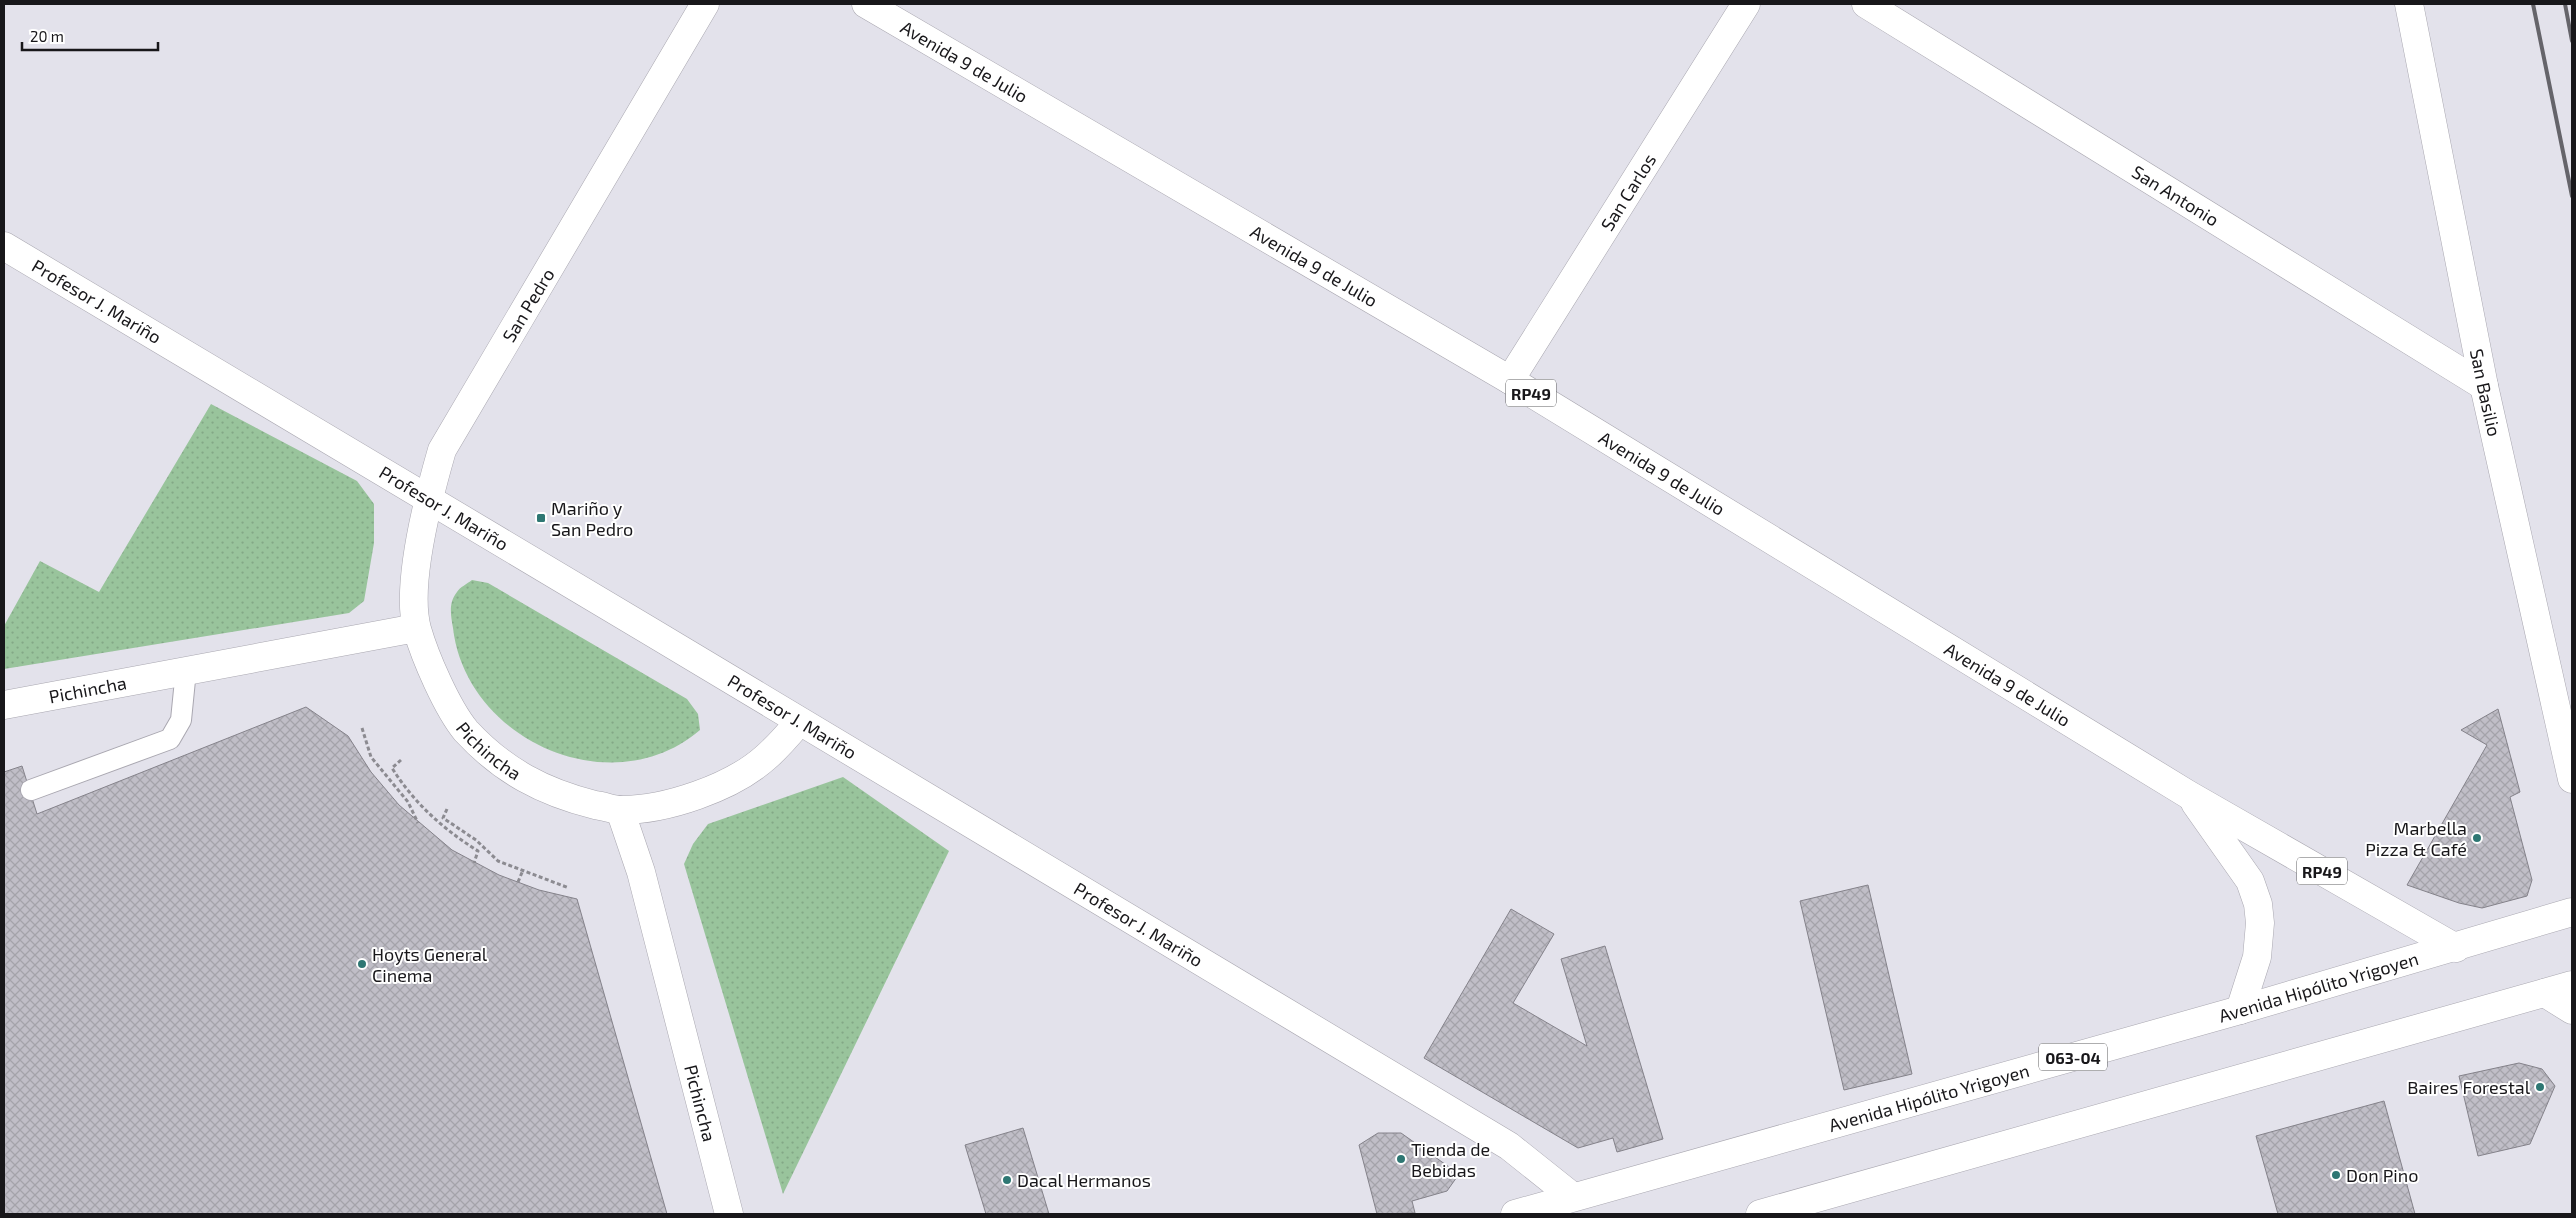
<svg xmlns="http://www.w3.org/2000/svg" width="2576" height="1218" viewBox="0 0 2576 1218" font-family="'Exo 2',sans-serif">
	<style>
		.park { fill: url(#park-dots) }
		.building { fill: url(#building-cross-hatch); stroke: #84828a }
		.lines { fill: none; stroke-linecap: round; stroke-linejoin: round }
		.lane-casing { stroke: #a9a7b0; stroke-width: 22 }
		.street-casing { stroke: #a9a7b0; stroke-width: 29 }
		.primary-casing { stroke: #a9a7b0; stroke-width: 29 }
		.path { stroke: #8c8b91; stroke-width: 3; stroke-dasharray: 4 2.5; stroke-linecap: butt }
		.lane { stroke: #fff; stroke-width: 20 }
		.street { stroke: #fff; stroke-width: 28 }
		.primary { stroke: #fff; stroke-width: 28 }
		.rail { stroke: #65646a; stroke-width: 4 }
		.poi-dot { fill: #2e7773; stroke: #fff; stroke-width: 2 }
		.labels { text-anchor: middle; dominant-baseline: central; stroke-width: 4; stroke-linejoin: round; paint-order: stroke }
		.shield { fill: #fff; stroke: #5d5d5f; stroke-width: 1 }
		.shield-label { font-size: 16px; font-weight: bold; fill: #18171a }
		.street-label { font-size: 18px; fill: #18171a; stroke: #fff }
		.poi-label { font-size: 18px; fill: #18171a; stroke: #fff; text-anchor: start }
	</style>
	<defs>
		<pattern id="park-dots" width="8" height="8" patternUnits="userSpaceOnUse" patternTransform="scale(1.25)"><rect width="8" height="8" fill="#99c49c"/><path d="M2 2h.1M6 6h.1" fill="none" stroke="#83a886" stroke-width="1.8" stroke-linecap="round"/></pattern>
		<pattern id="building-cross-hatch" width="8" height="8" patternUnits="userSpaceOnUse" patternTransform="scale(1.25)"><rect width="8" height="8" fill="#c0bec7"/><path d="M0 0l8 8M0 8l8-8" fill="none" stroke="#a4a3aa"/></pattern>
	</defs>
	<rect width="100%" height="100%" fill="#e3e2eb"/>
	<g class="park">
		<path d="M211,404L357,481L374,504V543L364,601L349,613L4,669V626L40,561L99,592Z"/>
		<path d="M472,580L488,583L687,699L698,714L700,730C613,805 466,741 453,628C451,616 448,603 457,592C460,587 467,584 472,580Z"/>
		<path d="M843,777L949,851L783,1194L684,864L693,844L708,824Z"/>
	</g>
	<g class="building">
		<path d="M306,707L348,736L371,772L399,805L452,850L499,875L539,890L577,899L667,1214H4V772L22,766L37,814Z"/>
		<path d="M2498,709L2520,792L2510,797L2532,880L2527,896L2482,908L2459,903L2407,885L2487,745L2461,730Z"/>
		<path d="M1868,885L1912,1074L1844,1090L1800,901Z"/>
		<path d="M1511,909L1554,934L1513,1003L1587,1046L1561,959L1605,946L1663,1139L1617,1152L1613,1138L1578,1148L1424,1058Z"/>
		<path d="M2519,1063L2542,1069L2555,1086L2530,1144L2478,1156L2459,1076Z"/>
		<path d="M2384,1101L2415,1214H2278L2256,1136Z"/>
		<path d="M1023,1128L1049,1214H986L965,1145Z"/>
		<path d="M1378,1133H1401L1459,1174L1447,1191L1412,1201L1415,1213L1377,1214L1359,1145Z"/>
	</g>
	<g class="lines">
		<g class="lane-casing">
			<path id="lane" d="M31,790L170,739L181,720L186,670"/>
		</g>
		<g class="street-casing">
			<g id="street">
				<path id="s1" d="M705,4L442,450C429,495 405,584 417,629C425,657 447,708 466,731C503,771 543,792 595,805C604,806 613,810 621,810C666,810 731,788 765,758C778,747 788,735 799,722"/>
				<path id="s2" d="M1866,4L2484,386"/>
				<path id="s3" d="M2409,4L2484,386L2572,779"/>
				<path id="s4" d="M4,246C507,544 1007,846 1509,1146L1573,1197"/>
				<path id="s5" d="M1510,380L1746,4"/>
				<path id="s6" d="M4,705L416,628"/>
				<path id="s7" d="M620,810L641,872L729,1214"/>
				<path d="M2545,993L2572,1010"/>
			</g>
		</g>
		<g class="primary-casing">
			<g id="primary">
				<path id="s8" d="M866,4L1510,380L2189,795L2456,948"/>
				<path d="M2195,803L2250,881L2258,904L2260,923L2257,957L2240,1010"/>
				<path id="s9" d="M1515,1214L2240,1010L2572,912"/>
				<path d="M1760,1214L2572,985"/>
			</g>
		</g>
		<g class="path">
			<path d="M362,728L371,757L408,802L418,823"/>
			<path d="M401,760L392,768C414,803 443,829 478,851L474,863"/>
			<path d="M447,809L443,818L476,840L498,861L569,888"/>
			<path d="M518,882L523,870"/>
		</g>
		<use href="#lane" class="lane"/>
		<use href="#street" class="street"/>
		<use href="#primary" class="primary"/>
		<g class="rail">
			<path d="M2533,4L2572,196"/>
			<path d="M2565,4L2572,41"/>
		</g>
	</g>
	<g class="poi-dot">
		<rect x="536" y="513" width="10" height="10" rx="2.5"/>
		<circle cx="2477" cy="838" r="5"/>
		<circle cx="362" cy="964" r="5"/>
		<circle cx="2540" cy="1087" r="5"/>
		<circle cx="1401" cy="1159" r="5"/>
		<circle cx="2336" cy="1175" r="5"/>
		<circle cx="1007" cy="1180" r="5"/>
	</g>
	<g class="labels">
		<g class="shield">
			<rect x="1506" y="379.5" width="50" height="27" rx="4"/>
			<rect x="2297" y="857.5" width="50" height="27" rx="4"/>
			<rect x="2039" y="1043.5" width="68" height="27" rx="4"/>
		</g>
		<g class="shield-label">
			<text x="1531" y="393">RP49</text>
			<text x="2322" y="871">RP49</text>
			<text x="2073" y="1057">063-04</text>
		</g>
		<g class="street-label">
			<text stroke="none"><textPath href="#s8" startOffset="114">Avenida 9 de Julio</textPath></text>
			<text stroke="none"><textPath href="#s5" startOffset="222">San Carlos</textPath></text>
			<text stroke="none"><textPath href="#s2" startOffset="364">San Antonio</textPath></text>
			<text stroke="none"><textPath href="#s8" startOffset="519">Avenida 9 de Julio</textPath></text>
			<text stroke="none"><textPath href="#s4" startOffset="108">Profesor J. Mariño</textPath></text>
			<text transform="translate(528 305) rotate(-59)">San Pedro</text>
			<text stroke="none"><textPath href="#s3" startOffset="396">San Basilio</textPath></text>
			<text stroke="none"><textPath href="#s8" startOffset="924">Avenida 9 de Julio</textPath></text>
			<text stroke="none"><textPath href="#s4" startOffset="512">Profesor J. Mariño</textPath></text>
			<text stroke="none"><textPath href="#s8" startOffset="1329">Avenida 9 de Julio</textPath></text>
			<text stroke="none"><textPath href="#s6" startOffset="85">Pichincha</textPath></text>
			<text stroke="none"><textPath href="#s4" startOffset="918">Profesor J. Mariño</textPath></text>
			<text stroke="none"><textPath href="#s1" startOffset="844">Pichincha</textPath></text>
			<text stroke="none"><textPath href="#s4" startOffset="1322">Profesor J. Mariño</textPath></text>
			<text stroke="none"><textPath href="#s9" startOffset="835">Avenida Hipólito Yrigoyen</textPath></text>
			<text stroke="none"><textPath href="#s9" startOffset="430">Avenida Hipólito Yrigoyen</textPath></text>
			<text stroke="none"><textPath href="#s7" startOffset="304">Pichincha</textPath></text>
		</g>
		<g class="poi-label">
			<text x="551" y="508">Mariño y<tspan x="551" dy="21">San Pedro</tspan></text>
			<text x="2467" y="828" text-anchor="end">Marbella<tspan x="2467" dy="21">Pizza &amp; Café</tspan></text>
			<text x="372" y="954">Hoyts General<tspan x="372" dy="21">Cinema</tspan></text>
			<text x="2530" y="1087" text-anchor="end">Baires Forestal</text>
			<text x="1411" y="1149">Tienda de<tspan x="1411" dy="21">Bebidas</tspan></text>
			<text x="2346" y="1175">Don Pino</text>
			<text x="1017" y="1180">Dacal Hermanos</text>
		</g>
	</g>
	<rect width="2576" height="1218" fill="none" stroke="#18171a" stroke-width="10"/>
	<path d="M22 42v8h136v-8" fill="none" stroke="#18171a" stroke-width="2.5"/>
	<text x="30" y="42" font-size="15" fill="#18171a" stroke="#ffffff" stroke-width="4" paint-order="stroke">20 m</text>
</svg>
